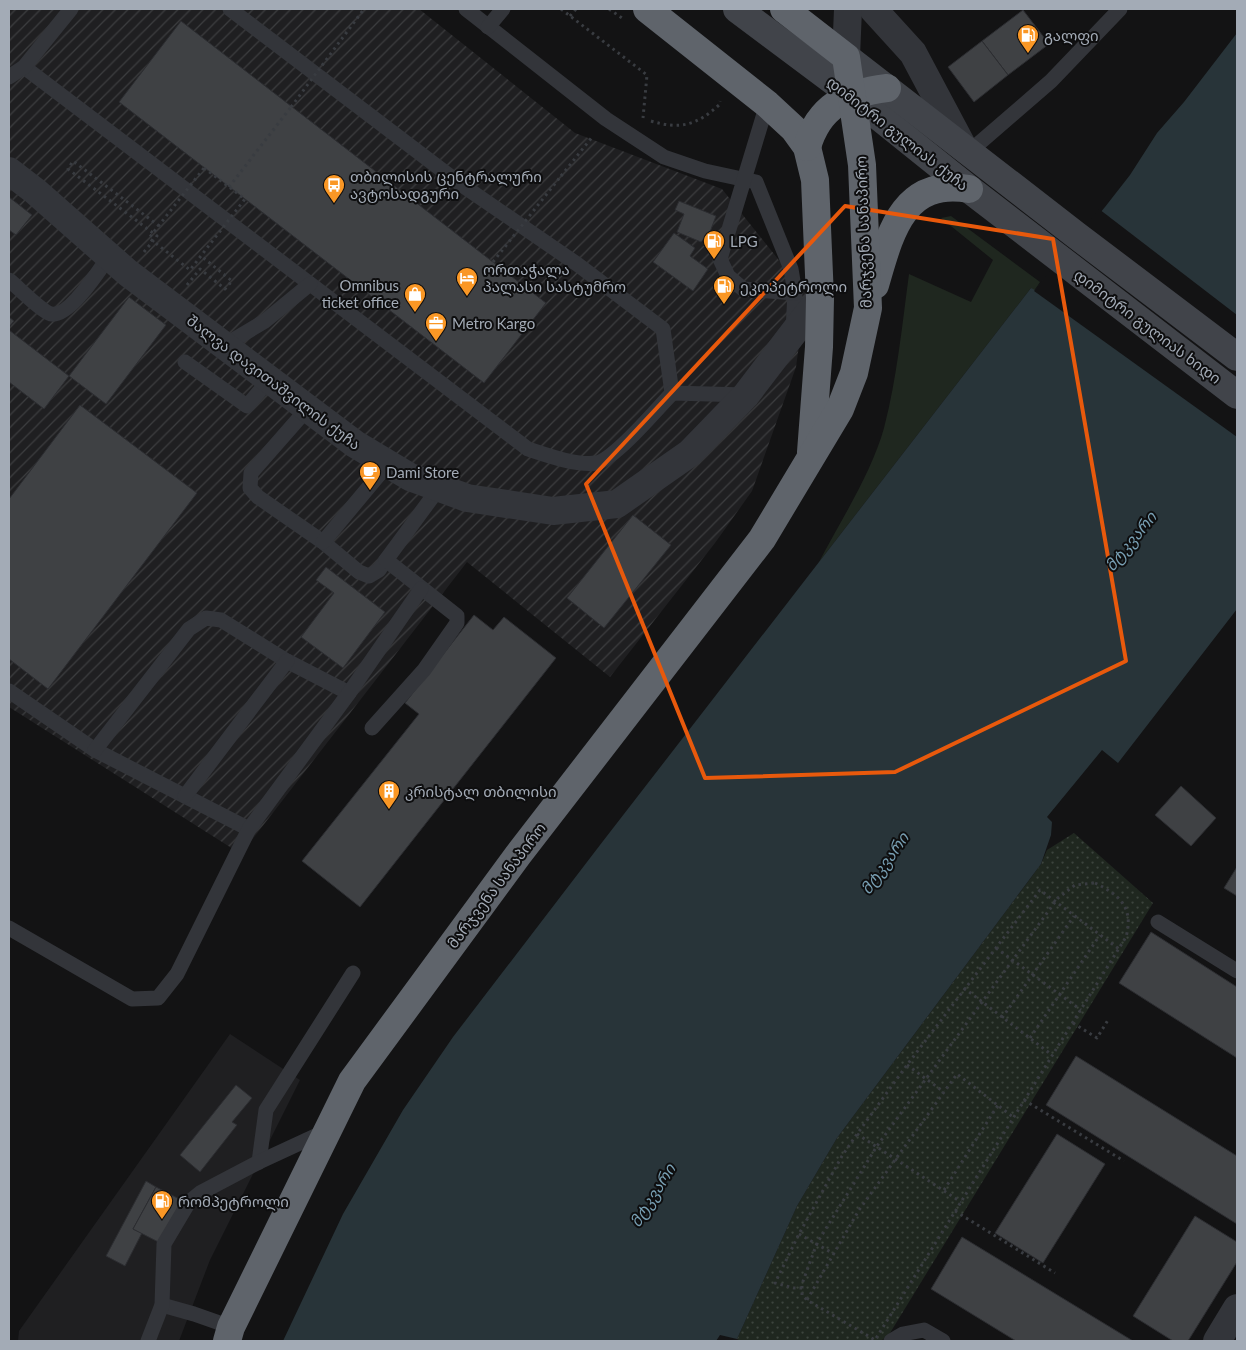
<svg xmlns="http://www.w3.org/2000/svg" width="1246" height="1350" viewBox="0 0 1246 1350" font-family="Lato,'Noto Sans Georgian',sans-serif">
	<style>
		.built { fill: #1f1f21 }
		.industrial { fill: url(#industrial-furrows) }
		.grass { fill: #1f271f }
		.park { fill: url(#park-dots) }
		.water { fill: #283439 }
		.pier { fill: #131314 }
		.building { fill: #3f4144; stroke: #2c2d31 }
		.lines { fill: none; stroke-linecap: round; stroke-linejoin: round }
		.path { stroke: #393c41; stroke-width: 3; stroke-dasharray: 2.5 4; stroke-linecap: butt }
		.lane { stroke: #33353a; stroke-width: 15 }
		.street { stroke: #33353a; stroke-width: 28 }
		.secondary { stroke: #41444a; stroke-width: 28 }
		.highway { stroke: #5f646b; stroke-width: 28 }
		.path-bridge { stroke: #393c41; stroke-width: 3; stroke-dasharray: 2.5 4; stroke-linecap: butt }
		.marked { fill: none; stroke: #e8590c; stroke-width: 4; stroke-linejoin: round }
		.labels { text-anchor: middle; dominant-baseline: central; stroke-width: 4; stroke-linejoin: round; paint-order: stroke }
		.poi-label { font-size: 15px; fill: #a3abb6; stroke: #0e0e0f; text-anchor: start }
		.street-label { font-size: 15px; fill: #a3abb6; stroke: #0e0e0f }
		.water-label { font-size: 16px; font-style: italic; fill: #789fb3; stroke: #0e0e0f }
	</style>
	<defs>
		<pattern id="industrial-furrows" width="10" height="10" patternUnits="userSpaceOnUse" patternTransform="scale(1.25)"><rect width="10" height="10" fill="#1f1f21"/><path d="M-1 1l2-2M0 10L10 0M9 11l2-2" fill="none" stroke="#3c3d3f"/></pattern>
		<pattern id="park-dots" width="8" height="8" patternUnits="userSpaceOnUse" patternTransform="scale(1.25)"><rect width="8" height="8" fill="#1f271f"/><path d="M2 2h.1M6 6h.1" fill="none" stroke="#3c443d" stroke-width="1.8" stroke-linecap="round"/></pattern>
	</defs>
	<rect width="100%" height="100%" fill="#131314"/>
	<path class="built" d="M230,1034L300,1080L210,1260L179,1341H18L19,1331Z"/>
	<path class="industrial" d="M9,9H419L575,133L722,189L806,294L796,367L752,491L715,543L610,677L467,562L241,854L9,707Z"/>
	<path class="grass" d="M951,216L1040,282L1034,291L1031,288L819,562C840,522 872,472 884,428C897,378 902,326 909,274L971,302L993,260L941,218Z"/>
	<path class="park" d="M1074,833L1153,903L890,1333L881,1341H741L737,1339L797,1206L837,1138L1030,879L1041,864L1047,850Z"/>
	<path class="water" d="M1237,33V609L1118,763L1102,750L1047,817L1052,822L1051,835L1041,864L837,1138L797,1206L737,1339L720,1335L716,1341H283L343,1214L403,1110L453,1037L600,845L1031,288L1035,290L1105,207L1130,175L1157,133L1184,102Z"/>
	<path class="pier" d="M1099,209L1237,315V437L1034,291Z"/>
	<g class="building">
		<path d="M1023,10L1049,44L1008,75L982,41Z"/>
		<path d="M181,21L546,303L484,383L119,102Z"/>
		<path d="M982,41L1008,75L974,102L948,67Z"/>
		<path d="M9,197L32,215L16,235L9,230Z"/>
		<path d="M679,201L716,216L710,232L701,242L677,232L684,214L675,210Z"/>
		<path d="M674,233L695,248L690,256L708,269L693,291L653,262Z"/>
		<path d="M129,297L166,325L106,404L69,376Z"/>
		<path d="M9,317L14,321L9,327Z"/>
		<path d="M9,330L69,376L44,409L9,382Z"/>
		<path d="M80,405L197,493L48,689L9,659V499Z"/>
		<path d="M633,515L671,545L604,628L567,598Z"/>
		<path d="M326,567L385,612L343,668L301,637L334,593L316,580Z"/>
		<path d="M474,615L493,630L504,617L556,658L360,907L302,861L419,714L405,703Z"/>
		<path d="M1181,786L1216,818L1191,846L1155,815Z"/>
		<path d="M1237,867V896L1224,888Z"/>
		<path d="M1151,932L1237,987V1058L1119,983Z"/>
		<path d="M1076,1056L1237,1156V1224L1046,1105Z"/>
		<path d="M236,1085L252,1098L232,1122L237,1125L200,1172L180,1155Z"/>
		<path d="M1057,1134L1105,1164L1043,1263L995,1233Z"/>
		<path d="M146,1181L156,1187L133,1229L142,1233L125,1266L106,1256Z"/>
		<path d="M156,1187L191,1205L168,1247L133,1229Z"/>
		<path d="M1195,1216L1237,1242V1262L1188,1341H1173L1133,1316Z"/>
		<path d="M962,1237L1133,1341H1016L931,1289Z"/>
	</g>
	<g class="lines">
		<g class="path">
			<path d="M561,9L647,75L643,118"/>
			<path d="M609,9L622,18"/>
			<path d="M570,16L576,9"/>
			<path d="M651,121C680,130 697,125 719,105L720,101"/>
			<path d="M561,176L593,136"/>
			<path d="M229,187L291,107"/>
			<path d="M144,252L157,236L68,169L73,161L159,226"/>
			<path d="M187,285L200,269L225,289L232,281L201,256"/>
			<path d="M1095,883C1120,895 1134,908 1126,937L875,1340L807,1300L802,1295V1284L817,1243L877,1146L1058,898L1075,885Z"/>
			<path d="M996,948L1081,1010"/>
			<path d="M964,988L1052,1055"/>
			<path d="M1002,1018L1074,916"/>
			<path d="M1073,1023L1097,1038L1108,1020"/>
			<path d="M1030,1038L1100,935"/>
			<path d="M907,1065L944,1092"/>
			<path d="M1024,1100L1124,1161"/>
			<path d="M857,1134L961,1202"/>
			<path d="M944,1190L998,1105"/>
			<path d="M955,1211L1055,1273"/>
			<path d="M799,1234L834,1254"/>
			<path d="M802,1288H794L775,1283L799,1234L842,1156L857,1134L907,1065L1040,890L1119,949"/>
			<path d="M807,1300L859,1210L957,1074L1013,1117"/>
		</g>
		<g class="lane">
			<path d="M230,9L459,183L577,264L663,329L672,393"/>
			<path d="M466,9L606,119L664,157L705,171L756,182L791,269L795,293L793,330"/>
			<path d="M488,27L503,9"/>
			<path d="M24,67L528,449C546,455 577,466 596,463C614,460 658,408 672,393L746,395"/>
			<path d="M9,77L24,67L71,9"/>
			<path d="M767,104L720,259L728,276L743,289L795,293"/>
			<path d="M969,152L1051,81L1120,9"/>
			<path d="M9,280C18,287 41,311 51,314C69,318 100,269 110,255"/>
			<path d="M225,345L265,321L310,284"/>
			<path d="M185,362L247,406L270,379"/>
			<path d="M308,408L251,473L250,488L258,497L323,542L359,572L369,576L379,570L386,560"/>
			<path d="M323,542L388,464"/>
			<path d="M9,691L95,750L249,829"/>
			<path d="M372,728L424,670L457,623V616L386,560L439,488"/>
			<path d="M95,750L189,629L206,618L221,620L287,661L349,693"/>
			<path d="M185,796L287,661"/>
			<path d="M1158,922L1237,971"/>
			<path d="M9,928L132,999L158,998L177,974L249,829L349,693L421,589"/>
			<path d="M259,1162L266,1110L353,973"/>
			<path d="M162,1305L194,1314L231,1327"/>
			<path d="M148,1341L162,1305L164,1244L189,1202L200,1193L259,1162L326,1131"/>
			<path d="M891,1341L903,1334L924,1330L943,1341"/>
		</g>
		<g class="street">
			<path d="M873,9L913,53L963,147"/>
			<path d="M846,57L848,9"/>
			<path d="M9,171L35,191L128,273L355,444L410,477L467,498L553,511L617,504L690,453L746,395L820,298"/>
			<path d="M1217,1341L1237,1308"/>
		</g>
		<g class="secondary">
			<path d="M737,9L852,95L969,189L1237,395"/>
			<path d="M846,57L1076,235L1237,357"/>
		</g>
		<g class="highway">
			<path d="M647,9L767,104L794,129L807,147L815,180L820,298L819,347L811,452"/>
			<path d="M807,147C819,106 846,93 887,88"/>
			<path d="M875,285C890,234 902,178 969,189"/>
			<path d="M227,1341L231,1327L352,1081L518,855L762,539L840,409L854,373L868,308L862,165L846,57L784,9"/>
		</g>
		<g class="path-bridge">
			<path d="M291,107L364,9"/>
			<path d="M204,168L245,199L190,270L149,238Z"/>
			<path d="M493,262L561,176"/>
		</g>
	</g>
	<path class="marked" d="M845,206L1053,239L1126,661L895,772L705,778L586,484Z"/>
	<defs>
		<g id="fuel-pin" transform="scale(1.125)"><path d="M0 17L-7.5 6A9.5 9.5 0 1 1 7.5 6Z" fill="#fa9725" stroke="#0e0e0f"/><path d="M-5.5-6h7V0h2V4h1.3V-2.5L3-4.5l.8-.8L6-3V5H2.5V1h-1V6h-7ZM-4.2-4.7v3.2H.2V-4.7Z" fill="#fff"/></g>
		<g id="bus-pin" transform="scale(1.125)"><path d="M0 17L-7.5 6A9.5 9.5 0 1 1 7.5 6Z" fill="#fa9725" stroke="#0e0e0f"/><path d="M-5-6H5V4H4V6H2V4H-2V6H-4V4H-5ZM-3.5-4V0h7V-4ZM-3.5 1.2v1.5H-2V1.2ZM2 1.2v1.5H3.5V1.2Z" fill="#fff"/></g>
		<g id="hotel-pin" transform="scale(1.125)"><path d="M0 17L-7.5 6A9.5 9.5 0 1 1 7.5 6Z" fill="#fa9725" stroke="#0e0e0f"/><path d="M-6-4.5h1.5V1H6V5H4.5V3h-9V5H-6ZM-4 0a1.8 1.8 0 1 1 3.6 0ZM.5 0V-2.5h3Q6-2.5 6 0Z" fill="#fff"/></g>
		<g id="shop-pin" transform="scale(1.125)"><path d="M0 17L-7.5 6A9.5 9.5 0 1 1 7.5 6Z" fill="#fa9725" stroke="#0e0e0f"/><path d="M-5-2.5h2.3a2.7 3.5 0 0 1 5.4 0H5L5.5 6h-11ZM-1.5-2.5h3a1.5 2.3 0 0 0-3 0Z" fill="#fff"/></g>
		<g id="office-pin" transform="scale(1.125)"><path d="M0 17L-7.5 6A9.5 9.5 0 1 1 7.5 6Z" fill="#fa9725" stroke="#0e0e0f"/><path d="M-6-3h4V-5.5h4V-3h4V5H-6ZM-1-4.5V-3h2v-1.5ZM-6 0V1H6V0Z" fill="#fff"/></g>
		<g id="cafe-pin" transform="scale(1.125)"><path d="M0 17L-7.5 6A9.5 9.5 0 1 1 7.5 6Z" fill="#fa9725" stroke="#0e0e0f"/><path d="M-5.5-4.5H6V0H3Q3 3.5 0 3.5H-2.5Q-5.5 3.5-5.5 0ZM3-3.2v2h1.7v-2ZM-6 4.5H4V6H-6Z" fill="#fff"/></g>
		<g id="building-pin" transform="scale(1.125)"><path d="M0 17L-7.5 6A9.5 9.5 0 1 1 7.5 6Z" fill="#fa9725" stroke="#0e0e0f"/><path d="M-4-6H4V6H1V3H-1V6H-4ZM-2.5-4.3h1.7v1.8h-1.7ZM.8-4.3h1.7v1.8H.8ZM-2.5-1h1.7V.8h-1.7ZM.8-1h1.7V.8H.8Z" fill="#fff"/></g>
	</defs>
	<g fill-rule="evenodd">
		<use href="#fuel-pin" x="1028" y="35"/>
		<use href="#bus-pin" x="334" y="185"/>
		<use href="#fuel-pin" x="714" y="241"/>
		<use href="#hotel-pin" x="467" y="278"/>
		<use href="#fuel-pin" x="724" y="286"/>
		<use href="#shop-pin" x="415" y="294"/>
		<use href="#office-pin" x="436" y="323"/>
		<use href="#cafe-pin" x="370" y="472"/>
		<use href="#building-pin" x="389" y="791"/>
		<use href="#fuel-pin" x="162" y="1201"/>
	</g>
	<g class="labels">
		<g class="poi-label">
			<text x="1044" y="35">გალფი</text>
			<text x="350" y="176">თბილისის ცენტრალური<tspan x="350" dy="17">ავტოსადგური</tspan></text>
			<text x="730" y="241">LPG</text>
			<text x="483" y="269">ორთაჭალა<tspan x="483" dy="17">პალასი სასტუმრო</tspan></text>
			<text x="399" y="285" text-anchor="end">Omnibus<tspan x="399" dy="17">ticket office</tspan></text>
			<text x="740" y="286">ეკოპეტროლი</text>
			<text x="452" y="323">Metro Kargo</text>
			<text x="386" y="472">Dami Store</text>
			<text x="405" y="791">კრისტალ თბილისი</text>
			<text x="178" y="1201">რომპეტროლი</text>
		</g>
		<g class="street-label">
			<text transform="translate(898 133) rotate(38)">დიმიტრი გულიას ქუჩა</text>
			<text transform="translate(863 232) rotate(-92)">მარჯვენა სანაპირო</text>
			<text transform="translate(1148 326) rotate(37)">დიმიტრი გულიას ხიდი</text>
			<text transform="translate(274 382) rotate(37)">შალვა დავითაშვილის ქუჩა</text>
			<text transform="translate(496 885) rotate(-53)">მარჯვენა სანაპირო</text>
		</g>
		<g class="water-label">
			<text transform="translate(1130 541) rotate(-51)">მტკვარი</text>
			<text transform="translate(884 863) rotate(-55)">მტკვარი</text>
			<text transform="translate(652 1195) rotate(-58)">მტკვარი</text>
		</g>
	</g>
	<rect width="1246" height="1350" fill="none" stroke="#a3abb6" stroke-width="20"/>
</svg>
